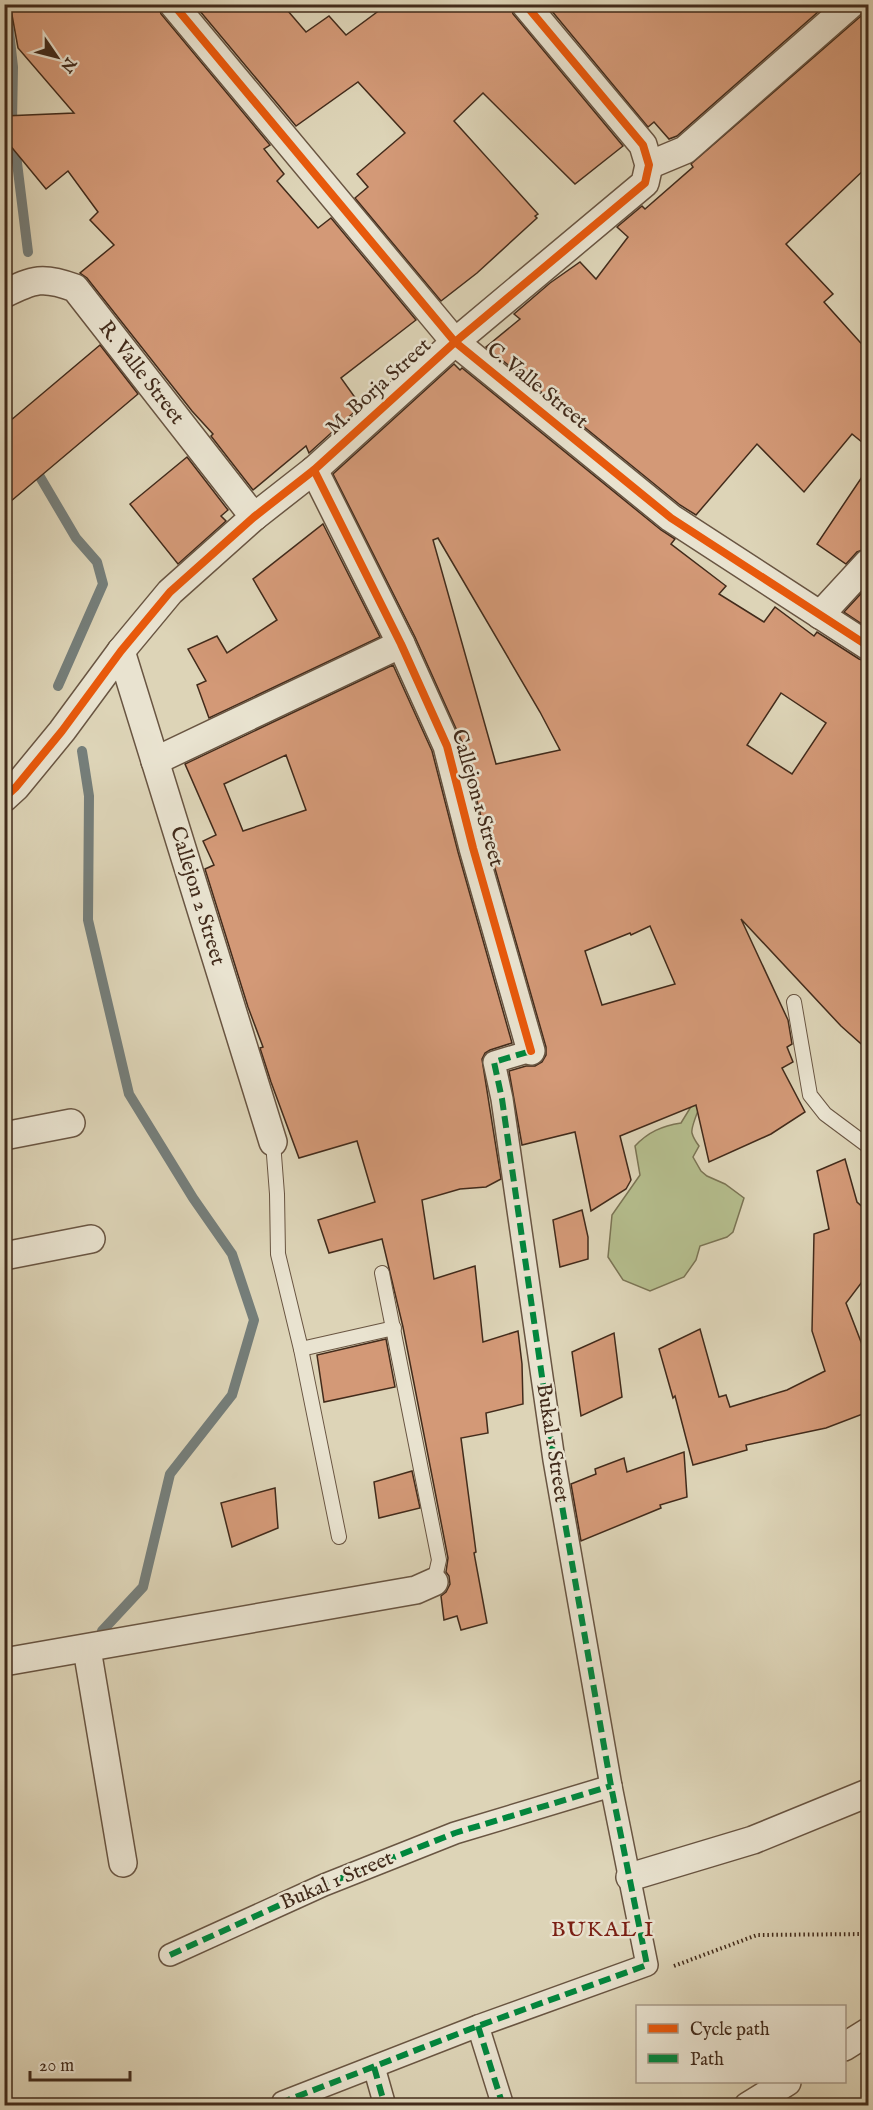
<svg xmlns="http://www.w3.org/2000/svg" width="873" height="2110" viewBox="0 0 873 2110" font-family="'IM FELL English',serif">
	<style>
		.green { fill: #b4bc8c; stroke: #7b7454; stroke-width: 1.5 }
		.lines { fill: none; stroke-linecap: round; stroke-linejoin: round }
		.stream { stroke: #757e7a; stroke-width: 10 }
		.building { fill: #d39977; stroke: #422b1b; stroke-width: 1.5; fill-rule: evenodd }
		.service-casing { stroke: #695542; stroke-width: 16 }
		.pedestrian-casing { stroke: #695542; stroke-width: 24 }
		.minor-casing { stroke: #695542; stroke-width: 30 }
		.path { stroke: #422b1b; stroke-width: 4; stroke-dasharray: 1.5 3; stroke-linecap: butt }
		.service { stroke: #e9e3d0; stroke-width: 14 }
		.pedestrian { stroke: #e9e3d0; stroke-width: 21 }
		.minor { stroke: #e9e3d0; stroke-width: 27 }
		.quiet { stroke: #00873e; stroke-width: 6; stroke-dasharray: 12 6; stroke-linecap: butt }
		.cycleway-casing { stroke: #e9e3d0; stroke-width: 11 }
		.cycleway { stroke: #e8590c; stroke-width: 8 }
		.labels { text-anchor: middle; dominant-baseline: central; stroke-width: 5; stroke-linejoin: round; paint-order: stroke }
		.street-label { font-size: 21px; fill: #422b1b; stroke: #e9e3d0 }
		.neighbourhood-label { font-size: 22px; letter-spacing: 1.5px; fill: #7a1f14; stroke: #e9e3d0 }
	</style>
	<rect width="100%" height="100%" fill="#ddd4b7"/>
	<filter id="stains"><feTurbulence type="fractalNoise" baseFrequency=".00333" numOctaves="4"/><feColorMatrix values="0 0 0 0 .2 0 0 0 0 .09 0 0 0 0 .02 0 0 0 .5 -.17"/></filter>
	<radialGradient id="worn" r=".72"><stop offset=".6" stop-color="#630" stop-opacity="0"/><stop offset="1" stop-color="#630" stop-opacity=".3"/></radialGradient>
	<path class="green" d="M708,1087C704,1097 690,1126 692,1133C693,1137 696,1142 699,1146L693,1157L701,1171L707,1176L725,1184L744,1198L733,1232L727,1237L700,1246L696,1260L684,1277L650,1291L623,1280L608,1257L612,1215L640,1175L635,1146C648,1132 662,1126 681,1123L692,1105Z"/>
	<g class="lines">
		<g class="stream">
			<path d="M6,4L13,67L12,122L28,252"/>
			<path d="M4,413L15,433"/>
			<path d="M33,465L76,538L97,562L103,584L58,686"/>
			<path d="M82,751L89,796L88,920L129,1094L193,1198L232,1254L254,1320L232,1395L170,1474L143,1587L102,1631"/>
		</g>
	</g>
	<g class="building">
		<path d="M10,4H158L161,14L270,145L264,149L284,174L277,181L318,228L331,218L416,320L341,378L361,406L309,453L306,446L253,490L211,436L213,434L192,411L87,278L80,273L114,245L90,220L98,212L68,171L46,189L4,138V116L74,113L18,48Z"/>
		<path d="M194,4H282L306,32L329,16L346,35L388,4H510L513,14L623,146L575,184L483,93L454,121L538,214L535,216L537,218L477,273L441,301L355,198L368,187L357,174L405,133L358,82L296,126Z"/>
		<path d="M546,4H827L677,136L669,139L654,122L648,127Z"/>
		<path d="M861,16L868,25V166L786,244L833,294L824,302L868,351V447L852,434L804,492L757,444L696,515L680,505L486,347L520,319L514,314L550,283L580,262L596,279L628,237L617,227L642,206L645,209L693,167L691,164Z"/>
		<path d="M100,345L138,394L4,507V426Z"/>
		<path d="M454,364L460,370L462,368L661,530L675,539L671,544L726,586L719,594L764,622L775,607L814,636L817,632L859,659L868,662V1050L841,1026L741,919L788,1020L792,1044L787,1047L793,1062L782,1068L805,1112L771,1134L709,1162L696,1105L620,1136L631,1180L626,1189L591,1211L575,1132L522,1145L509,1071L526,1066H535L542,1062L546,1055V1047L488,844L462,742L415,637L333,474ZM438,538L540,712L560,750L496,764L433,540ZM781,693L826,723L792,774L747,745ZM650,926L675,984L602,1005L585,951L630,933L631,935Z"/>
		<path d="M187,457L228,510L221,516L226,521L178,564L130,504Z"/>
		<path d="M868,468V548L857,552L846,564L817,544Z"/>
		<path d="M323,524L380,637L209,718L197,685L206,681L188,649L217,636L227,653L277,620L253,579Z"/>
		<path d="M868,586V628L844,612Z"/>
		<path d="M393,665L432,751L458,852L512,1043L490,1050L485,1053L482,1059L501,1179L486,1187L460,1189L422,1200L434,1279L475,1266L483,1342L518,1331L522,1364L523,1404L486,1413L488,1433L461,1438L476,1552L474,1553L487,1623L461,1630L457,1616L444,1620L441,1596L446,1592L450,1584L449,1576L446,1572L448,1558L403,1327L382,1239L329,1253L318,1220L375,1202L357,1141L299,1158L271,1082L260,1048L263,1047L248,1007L205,869L214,865L203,841L216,835L185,764ZM286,755L306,810L243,831L224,784Z"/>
		<path d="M845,1159L857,1202L868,1212V1274L846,1303L868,1360V1412L826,1428L746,1445L747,1450L693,1465L675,1396L673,1398L659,1349L700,1329L719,1397L726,1395L730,1407L787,1390L825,1371L812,1331L814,1234L829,1229L817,1171Z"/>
		<path d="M582,1210L588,1237V1259L560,1267L553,1220Z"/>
		<path d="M614,1333L622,1397L581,1416L572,1352Z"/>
		<path d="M386,1339L395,1387L324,1402L317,1355Z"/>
		<path d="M684,1452L687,1497L660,1505L661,1508L581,1541L571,1484L596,1474L595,1469L624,1458L627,1472Z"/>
		<path d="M412,1471L420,1508L379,1518L374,1482Z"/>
		<path d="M275,1488L278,1528L232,1547L221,1503Z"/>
	</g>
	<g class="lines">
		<g class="service-casing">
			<g id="service">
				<path d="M794,1002L810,1095L825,1114L868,1146"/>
				<path d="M273,1142L277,1194L278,1254L301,1349L339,1537"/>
				<path d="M382,1273L439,1560L434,1582"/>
				<path d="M301,1349L394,1328"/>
			</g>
		</g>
		<g class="pedestrian-casing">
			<g id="pedestrian">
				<path d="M170,1955L324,1885L455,1833L611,1786"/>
				<path d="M478,2026L503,2106"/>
				<path d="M374,2067L385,2106"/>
				<path d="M283,2106V2102L478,2026L647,1965L611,1786L554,1460L502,1099L494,1062L531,1051"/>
			</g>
		</g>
		<g class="minor-casing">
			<g id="minor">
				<path d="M173,4L455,342L671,518L868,646"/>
				<path d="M649,165L685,150L851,4"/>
				<path d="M4,294C34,279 43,276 75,288L254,517"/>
				<path d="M314,470L401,644L447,746L473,848L531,1051"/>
				<path d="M820,615L868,563"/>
				<path d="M121,651L273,1142"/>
				<path d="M155,761L401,644"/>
				<path d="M4,798L16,787L62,731L121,651L170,592L254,517L314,470L455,342L645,183L649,165L643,145L525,4"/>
				<path d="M4,1136L71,1123"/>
				<path d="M4,1256L91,1239"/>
				<path d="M87,1649L123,1863"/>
				<path d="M4,1662L416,1590L434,1582"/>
				<path d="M630,1877L753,1840L868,1793"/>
				<path d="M844,2047L868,2032"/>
				<path d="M748,2106L787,2082"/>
			</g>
		</g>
		<path class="path" d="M674,1966L757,1935L868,1934"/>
		<use href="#service" class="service"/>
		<use href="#pedestrian" class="pedestrian"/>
		<use href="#minor" class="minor"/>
		<g class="quiet">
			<path d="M170,1955L324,1885L455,1833L611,1786"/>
			<path d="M478,2026L503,2106"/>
			<path d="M374,2067L385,2106"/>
			<path d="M283,2106V2102L478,2026L647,1965L611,1786L554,1460L502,1099L494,1062L531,1051"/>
		</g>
		<g class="cycleway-casing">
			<g id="cycleway">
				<path d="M173,4L455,342L671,518L868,646"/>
				<path d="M314,470L401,644L447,746L473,848L531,1051"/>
				<path d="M4,798L16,787L62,731L121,651L170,592L254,517L314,470L455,342L645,183L649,165L643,145L525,4"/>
			</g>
		</g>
		<use href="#cycleway" class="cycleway"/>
	</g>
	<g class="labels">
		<g class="street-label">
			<text transform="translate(141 373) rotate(52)">R. Valle Street</text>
			<text transform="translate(537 386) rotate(39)">C. Valle Street</text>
			<text transform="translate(379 387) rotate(-42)">M. Borja Street</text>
			<text transform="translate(477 798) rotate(74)">Callejon 1 Street</text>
			<text transform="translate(197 896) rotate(73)">Callejon 2 Street</text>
			<text transform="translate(552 1443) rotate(81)">Bukal 1 Street</text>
			<text transform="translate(337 1881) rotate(-23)">Bukal 1 Street</text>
		</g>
		<g class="neighbourhood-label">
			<text x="603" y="1930">BUKAL I</text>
		</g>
	</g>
	<rect width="873" height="2110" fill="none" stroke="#ddd4b7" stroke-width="24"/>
	<rect x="6" y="6" width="861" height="2098" fill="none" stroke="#422b1b" stroke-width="3"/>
	<rect x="12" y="12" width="849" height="2086" fill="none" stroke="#422b1b" stroke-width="1.5"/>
	<rect x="636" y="2005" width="210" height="78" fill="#e9e3d0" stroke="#a69988" stroke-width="1.5"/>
	<rect x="648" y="2024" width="30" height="9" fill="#e8590c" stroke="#a69988" stroke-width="1.5"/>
	<text x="690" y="2035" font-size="18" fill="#422b1b">Cycle path</text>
	<rect x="648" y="2054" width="30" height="9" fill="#00873e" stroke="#a69988" stroke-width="1.5"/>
	<text x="690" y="2065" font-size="18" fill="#422b1b">Path</text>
	<g transform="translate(57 57) rotate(125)" stroke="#e9e3d0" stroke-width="4.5" paint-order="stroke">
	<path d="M0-4.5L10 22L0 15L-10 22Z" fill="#422b1b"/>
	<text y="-9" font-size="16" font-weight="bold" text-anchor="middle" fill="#422b1b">N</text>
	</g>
	<path d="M30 2071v9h100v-9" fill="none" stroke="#422b1b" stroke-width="3"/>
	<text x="39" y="2071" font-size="18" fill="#422b1b" stroke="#e9e3d0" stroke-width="4.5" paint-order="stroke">20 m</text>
	<rect width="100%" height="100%" filter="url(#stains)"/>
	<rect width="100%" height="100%" fill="url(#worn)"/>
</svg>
